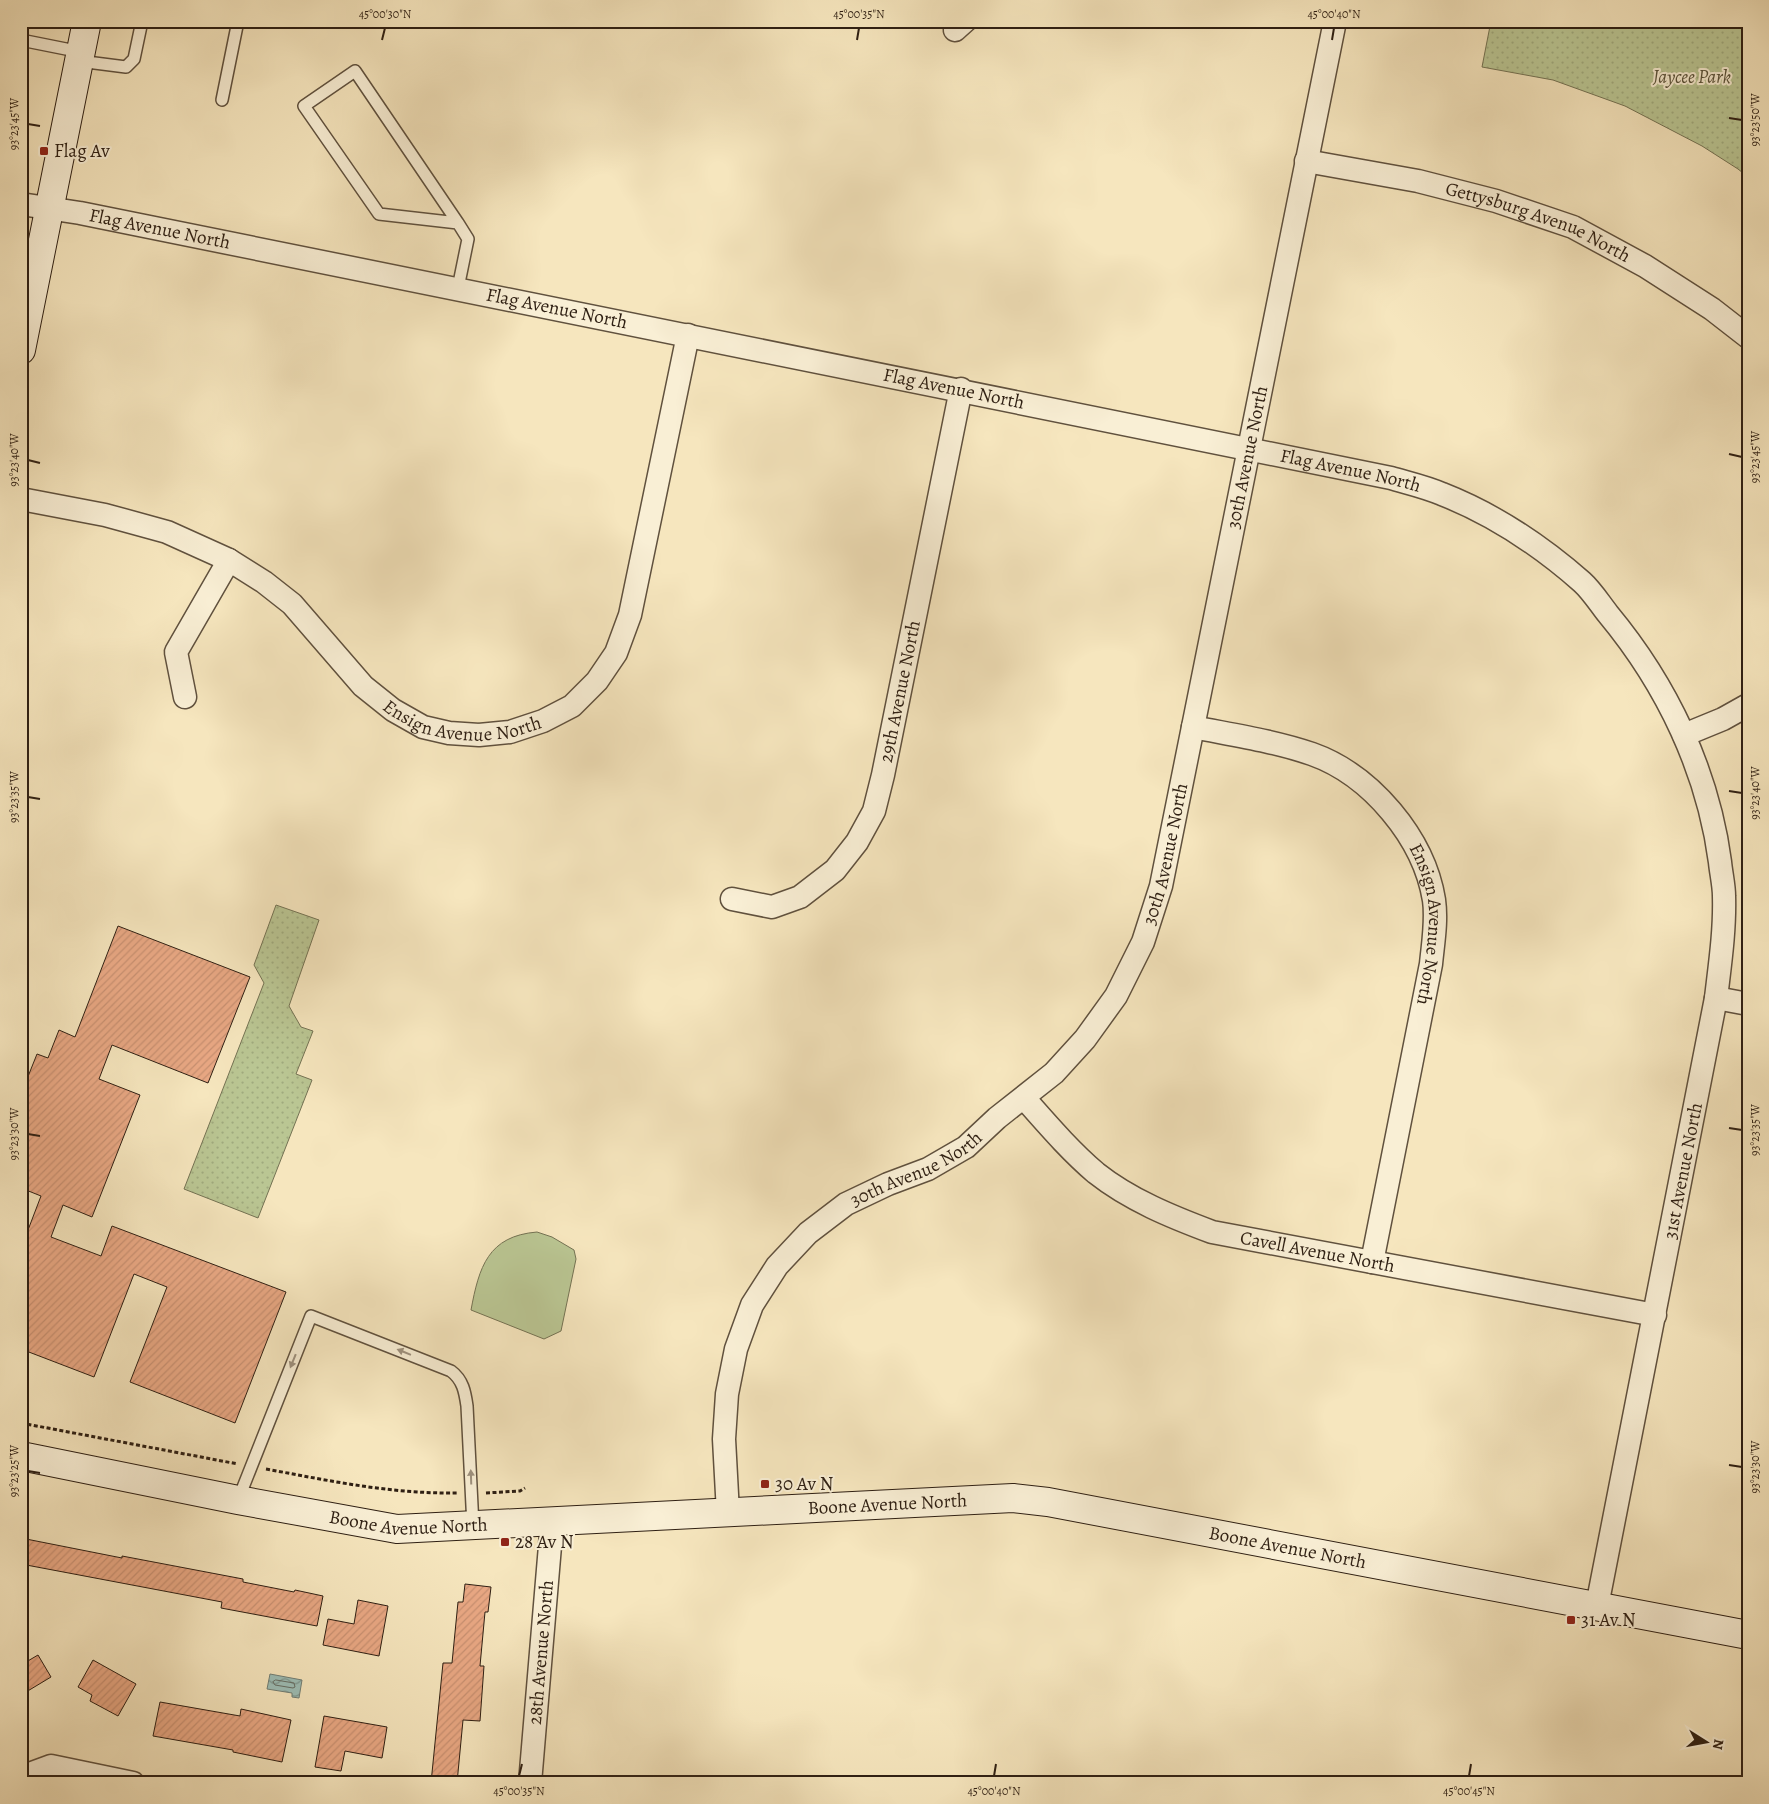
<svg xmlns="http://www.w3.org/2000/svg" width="1769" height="1804" viewBox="0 0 1769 1804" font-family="Alegreya,serif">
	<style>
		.park { fill: url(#park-dots); stroke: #747253 }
		.garden { fill: #bac693; stroke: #747253 }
		.water { fill: url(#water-waves); stroke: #717e75 }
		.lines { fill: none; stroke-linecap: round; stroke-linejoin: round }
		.shore { stroke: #666e64; stroke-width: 1 }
		.building { fill: url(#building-hatch); stroke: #2e1f13 }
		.lane-casing { stroke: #60513e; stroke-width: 14 }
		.street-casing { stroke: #60513e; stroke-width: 25 }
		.secondary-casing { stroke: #2e1f13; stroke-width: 30 }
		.path { stroke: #2e1f13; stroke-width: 3; stroke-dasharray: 4 2.5; stroke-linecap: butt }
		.lane { stroke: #f9efd5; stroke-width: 11 }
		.street { stroke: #f9efd5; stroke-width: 22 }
		.secondary { stroke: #f9efd5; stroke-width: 28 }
		.oneway { fill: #9e917e }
		.ticks { fill: none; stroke: #2e1f13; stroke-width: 2 }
		.poi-dot { fill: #8f2418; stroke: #f9efd5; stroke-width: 2 }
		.labels { text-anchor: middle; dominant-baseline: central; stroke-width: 4; stroke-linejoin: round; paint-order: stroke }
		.park-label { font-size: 19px; font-style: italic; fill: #585139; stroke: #f9efd5 }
		.poi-label { font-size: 19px; fill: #2e1f13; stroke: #f9efd5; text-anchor: start }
		.street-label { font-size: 19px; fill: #2e1f13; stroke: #f9efd5 }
		.neatline { fill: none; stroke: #2e1f13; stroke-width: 2 }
		.ticks-label { font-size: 12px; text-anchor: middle; fill: #2e1f13 }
	</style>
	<defs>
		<pattern id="park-dots" width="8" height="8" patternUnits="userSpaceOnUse" patternTransform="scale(1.25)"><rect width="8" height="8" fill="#bac693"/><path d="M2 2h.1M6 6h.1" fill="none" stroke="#a0aa7e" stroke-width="1.8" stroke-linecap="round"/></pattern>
		<pattern id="water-waves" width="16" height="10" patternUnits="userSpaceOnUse" patternTransform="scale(1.25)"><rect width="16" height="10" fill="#9dbeb6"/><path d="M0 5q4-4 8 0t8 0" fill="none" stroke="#809a93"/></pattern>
		<pattern id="building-hatch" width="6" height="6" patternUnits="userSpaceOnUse" patternTransform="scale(1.25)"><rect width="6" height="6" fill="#e9a884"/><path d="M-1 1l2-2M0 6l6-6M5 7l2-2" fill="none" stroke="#c89071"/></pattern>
	</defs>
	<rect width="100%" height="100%" fill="#f6e6be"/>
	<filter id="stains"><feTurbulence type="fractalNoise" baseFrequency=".004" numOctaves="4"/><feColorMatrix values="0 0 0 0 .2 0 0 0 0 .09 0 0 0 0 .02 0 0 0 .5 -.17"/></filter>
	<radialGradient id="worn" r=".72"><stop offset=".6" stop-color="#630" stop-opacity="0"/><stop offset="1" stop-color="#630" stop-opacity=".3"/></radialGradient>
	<g class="park">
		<path d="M1491,21H1748V177L1738,169L1702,146L1625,106L1553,80L1482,67Z"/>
		<path d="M276,905L319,920L289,1006L301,1027L313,1031L296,1074L312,1080L258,1218L184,1189L264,983L254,965Z"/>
	</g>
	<path class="garden" d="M537,1232L552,1237L574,1250L576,1259L561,1331L544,1339L471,1310C479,1267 488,1236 537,1232Z"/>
	<path class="water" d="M270,1674L302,1680L299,1698L292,1697V1693L267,1689Z"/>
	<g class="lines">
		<path class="shore" d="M276,1680L294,1683L295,1687L293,1688L275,1685L273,1682Z"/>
	</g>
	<g class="building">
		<path d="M118,926L250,977L208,1083L112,1045L99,1079L140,1095L92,1217L63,1205L51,1237L101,1256L112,1226L286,1292L235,1423L130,1382L167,1287L134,1274L94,1377L21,1349V1228L28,1230L41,1196L21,1188V1094L37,1054L48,1058L59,1030L75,1037Z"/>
		<path d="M21,1538L122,1558V1556L243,1579V1582L294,1592L295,1590L323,1596L317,1626L221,1608L222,1602L21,1564Z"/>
		<path d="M465,1584L491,1587L488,1612H485L480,1666H484L480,1721L463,1720L457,1783H431L443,1663H452L458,1602H463Z"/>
		<path d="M358,1600L388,1606L379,1656L323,1645L328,1619L354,1624Z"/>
		<path d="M38,1655L51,1677L21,1695V1665Z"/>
		<path d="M93,1660L136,1684L118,1716L90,1701L92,1695L78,1687Z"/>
		<path d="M160,1702L240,1716L241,1709L291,1720L282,1762L233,1752V1750L153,1736Z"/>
		<path d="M324,1716L387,1727L382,1758L345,1751L341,1771L315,1767Z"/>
	</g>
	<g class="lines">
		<g class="lane-casing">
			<g id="lane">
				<path d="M21,40L81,52"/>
				<path d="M79,61L126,67L134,59L142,21"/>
				<path d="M222,100L238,21"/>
				<path d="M458,223L379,214L304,106L355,71L458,223L468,239L458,288"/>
				<path d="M238,1500L311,1316L451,1371C463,1380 465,1392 467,1406L473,1526"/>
			</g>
		</g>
		<g class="street-casing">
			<g id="street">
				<path d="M955,30L965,21"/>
				<path id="s1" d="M1306,161L1418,181L1496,201L1573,227L1645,266L1712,309L1748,337"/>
				<path id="s2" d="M21,204L80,213C517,300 954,388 1391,478C1408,483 1426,487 1442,494C1493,514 1541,546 1582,582C1592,591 1600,604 1608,614C1667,685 1708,771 1720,862C1721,873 1724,885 1724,896C1725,930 1720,964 1716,998L1597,1606"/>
				<path id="s3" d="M21,499L105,515L167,532L229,560L264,582L292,604L363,686L393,710L423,727L449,733L479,735L510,732L543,721L572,706L597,681L616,653L630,615L688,335"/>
				<path d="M185,697L176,652L229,560"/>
				<path id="s4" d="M1193,727C1233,735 1274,741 1312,754C1371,775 1424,838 1434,900C1437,921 1433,943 1431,964L1372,1262"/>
				<path d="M1684,735L1723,719L1748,705"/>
				<path id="s5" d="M732,899L772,907L800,897L835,870L857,842L874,811L883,775L961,389"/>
				<path d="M1716,998L1748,1004"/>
				<path id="s6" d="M1024,1098C1047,1124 1070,1151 1096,1173C1130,1200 1172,1217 1212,1232L1655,1315"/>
				<path id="s7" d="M728,1513L724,1439L727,1394L736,1349L752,1305L777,1266L808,1233L846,1204L888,1184L928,1169L966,1147L997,1118L1054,1073L1085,1039L1116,996L1143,942L1161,886L1335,21"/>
				<path d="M27,1783L32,1773L51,1766L133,1783"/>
				<path id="s8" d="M530,1783L552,1522"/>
			</g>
		</g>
		<g class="secondary-casing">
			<g id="secondary">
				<path d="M21,350L87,21"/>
				<path id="s9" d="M21,1456L238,1500L397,1529L1013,1498L1048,1502L1748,1635"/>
			</g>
		</g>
		<g class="path">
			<path d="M21,1423L238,1464"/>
			<path d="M266,1469C331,1481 391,1494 458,1493"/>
			<path d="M486,1493L520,1491L525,1488"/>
		</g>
		<use href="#lane" class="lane"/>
		<use href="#street" class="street"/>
		<use href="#secondary" class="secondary"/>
	</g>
	<defs><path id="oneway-solid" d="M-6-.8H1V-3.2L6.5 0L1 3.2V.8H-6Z" transform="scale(1.25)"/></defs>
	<g class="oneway">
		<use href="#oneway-solid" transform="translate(404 1352) rotate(-158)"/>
		<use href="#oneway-solid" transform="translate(293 1361) rotate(112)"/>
		<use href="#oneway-solid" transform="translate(471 1477) rotate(-92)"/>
	</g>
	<path class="ticks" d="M382,40L385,28M857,40L859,28M1332,40L1334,28M1729,118L1742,120M28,124L40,126M1729,454L1742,457M28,460L40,463M1729,791L1742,793M28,797L40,799M1729,1128L1742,1130M28,1134L40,1136M1729,1465L1742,1467M28,1471L40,1473M519,1776L522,1764M994,1776L996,1764M1469,1776L1471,1764"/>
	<g class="poi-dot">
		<rect x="39" y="146" width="10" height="10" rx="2.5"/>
		<rect x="760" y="1479" width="10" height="10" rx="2.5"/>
		<rect x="500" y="1537" width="10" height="10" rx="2.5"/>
		<rect x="1566" y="1615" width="10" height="10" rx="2.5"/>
	</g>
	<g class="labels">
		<g class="park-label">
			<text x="1692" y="77">Jaycee Park</text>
		</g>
		<g class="poi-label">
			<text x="54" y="151">Flag Av</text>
			<text x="775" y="1484">30 Av N</text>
			<text x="515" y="1542">28 Av N</text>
			<text x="1581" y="1620">31 Av N</text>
		</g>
		<g class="street-label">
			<text stroke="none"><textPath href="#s1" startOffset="241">Gettysburg Avenue North</textPath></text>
			<text stroke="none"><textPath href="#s2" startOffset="141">Flag Avenue North</textPath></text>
			<text stroke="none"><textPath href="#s2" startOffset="546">Flag Avenue North</textPath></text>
			<text stroke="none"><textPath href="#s2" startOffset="951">Flag Avenue North</textPath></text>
			<text stroke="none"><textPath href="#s7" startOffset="1255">30th Avenue North</textPath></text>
			<text stroke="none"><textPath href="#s2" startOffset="1356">Flag Avenue North</textPath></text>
			<text stroke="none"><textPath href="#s5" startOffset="308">29th Avenue North</textPath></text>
			<text stroke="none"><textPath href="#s3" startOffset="514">Ensign Avenue North</textPath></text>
			<text stroke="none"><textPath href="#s7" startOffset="850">30th Avenue North</textPath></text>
			<text stroke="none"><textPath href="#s4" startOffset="344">Ensign Avenue North</textPath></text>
			<text stroke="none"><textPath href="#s7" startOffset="430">30th Avenue North</textPath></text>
			<text transform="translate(1683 1171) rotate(-79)">31st Avenue North</text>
			<text stroke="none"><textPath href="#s6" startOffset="342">Cavell Avenue North</textPath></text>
			<text stroke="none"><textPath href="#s9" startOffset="874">Boone Avenue North</textPath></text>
			<text stroke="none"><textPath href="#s9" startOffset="394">Boone Avenue North</textPath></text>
			<text stroke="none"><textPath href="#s9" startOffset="1279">Boone Avenue North</textPath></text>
			<text stroke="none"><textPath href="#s8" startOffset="131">28th Avenue North</textPath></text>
		</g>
	</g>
	<rect width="1769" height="1804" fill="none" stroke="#f6e6be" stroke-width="55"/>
	<g transform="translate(1706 1742) rotate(101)" stroke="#f9efd5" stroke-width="4" paint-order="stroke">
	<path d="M0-4L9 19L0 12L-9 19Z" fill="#2e1f13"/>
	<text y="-8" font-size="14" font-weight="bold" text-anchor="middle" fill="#2e1f13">N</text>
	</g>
	<rect x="28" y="28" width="1714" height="1748" class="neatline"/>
	<g class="ticks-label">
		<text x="385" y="18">45°00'30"N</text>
		<text x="859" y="18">45°00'35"N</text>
		<text x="1334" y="18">45°00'40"N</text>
		<text transform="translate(1755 120) rotate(-90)" y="4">93°23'50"W</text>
		<text transform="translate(14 124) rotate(-90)" y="4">93°23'45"W</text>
		<text transform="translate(1755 457) rotate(-90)" y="4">93°23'45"W</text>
		<text transform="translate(14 460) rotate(-90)" y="4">93°23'40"W</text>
		<text transform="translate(1755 793) rotate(-90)" y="4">93°23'40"W</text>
		<text transform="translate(14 797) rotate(-90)" y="4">93°23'35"W</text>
		<text transform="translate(1755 1130) rotate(-90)" y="4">93°23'35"W</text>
		<text transform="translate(14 1134) rotate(-90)" y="4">93°23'30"W</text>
		<text transform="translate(1755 1467) rotate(-90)" y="4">93°23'30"W</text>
		<text transform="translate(14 1471) rotate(-90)" y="4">93°23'25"W</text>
		<text x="519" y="1795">45°00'35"N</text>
		<text x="994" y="1795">45°00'40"N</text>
		<text x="1469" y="1795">45°00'45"N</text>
	</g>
	<rect width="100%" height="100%" filter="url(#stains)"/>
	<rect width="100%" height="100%" fill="url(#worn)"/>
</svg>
